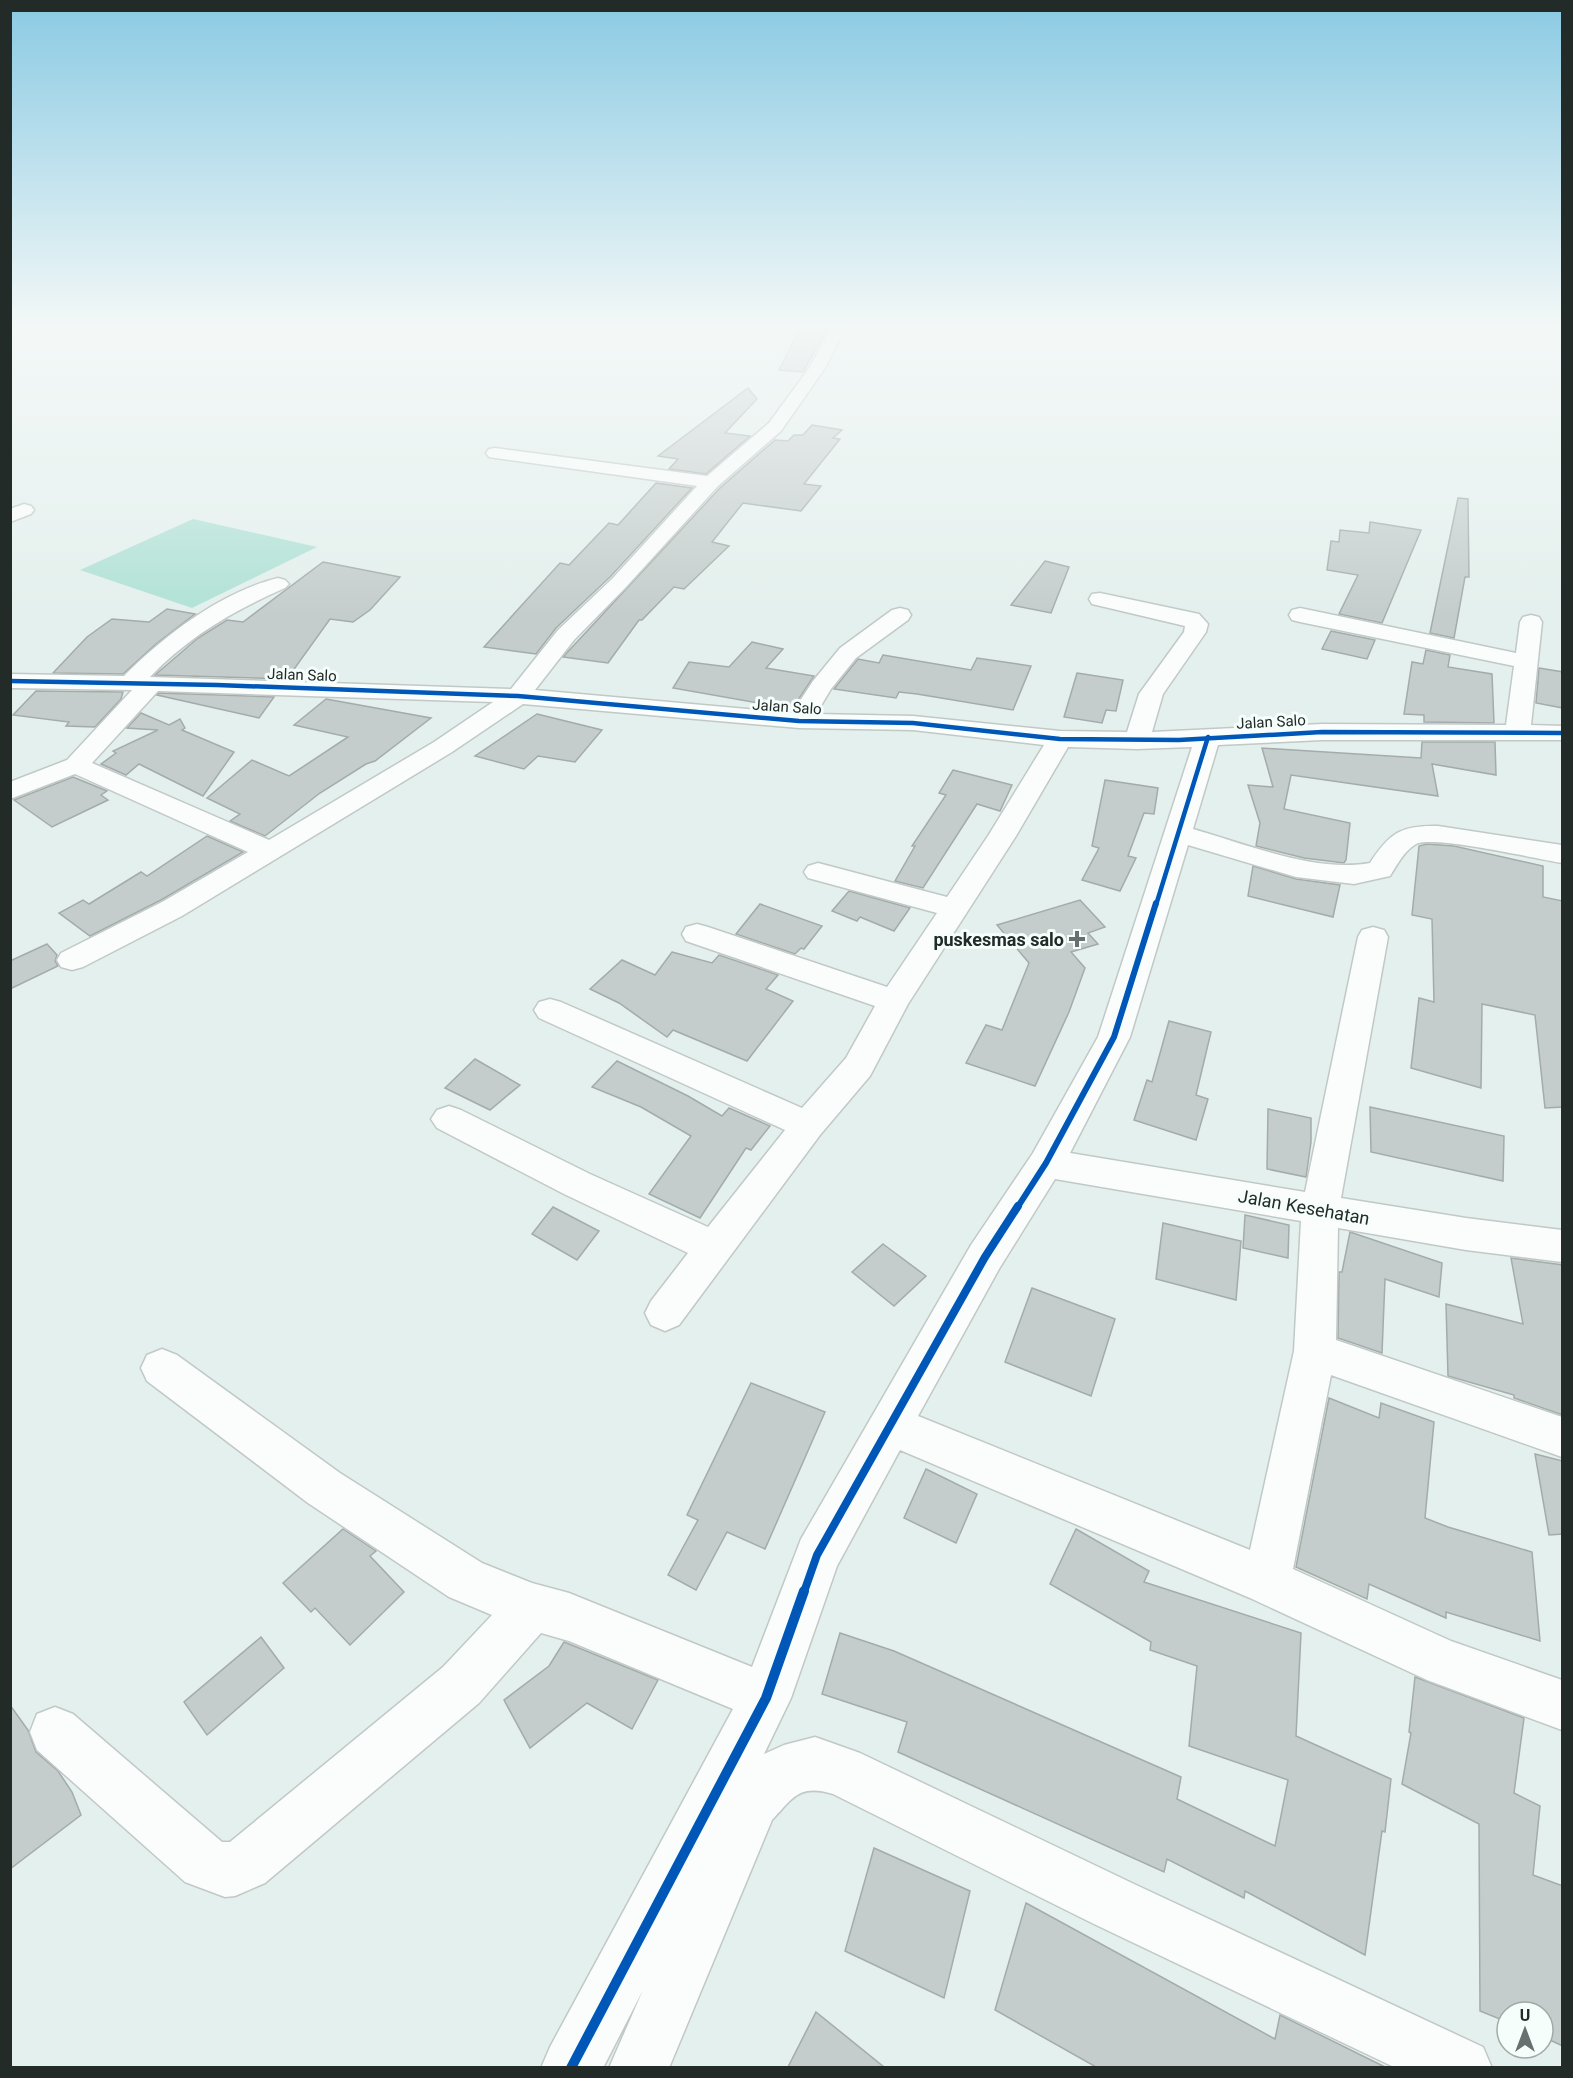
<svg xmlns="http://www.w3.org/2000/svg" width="1573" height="2078" viewBox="0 0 1573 2078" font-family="Roboto,sans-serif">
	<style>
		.green { fill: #b0e1d5 }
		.building { fill: #c4cdcb; stroke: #a3acaa; stroke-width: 1.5 }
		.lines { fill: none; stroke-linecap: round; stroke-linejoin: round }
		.minor-casing { stroke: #c0c9c6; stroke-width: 3 }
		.minor { fill: #fbfdfc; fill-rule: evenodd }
		.cycleway-far3-casing { stroke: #f6fefc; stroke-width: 8 }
		.cycleway-far2-casing { stroke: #f6fefc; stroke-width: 10 }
		.cycleway-far1-casing { stroke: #f6fefc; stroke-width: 11 }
		.cycleway-casing { stroke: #f6fefc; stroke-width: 14 }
		.cycleway-far3 { stroke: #0057b8; stroke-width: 4.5 }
		.cycleway-far2 { stroke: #0057b8; stroke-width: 6 }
		.cycleway-far1 { stroke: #0057b8; stroke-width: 8 }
		.cycleway { stroke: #0057b8; stroke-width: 10 }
		.poi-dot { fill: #67706e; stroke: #f6fefc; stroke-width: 2 }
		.labels { text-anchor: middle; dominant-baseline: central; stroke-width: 6; stroke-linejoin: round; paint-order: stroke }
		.far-street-label { font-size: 15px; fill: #232b29; stroke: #f6fefc }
		.poi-label { font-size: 18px; font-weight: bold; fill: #232b29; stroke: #f6fefc; text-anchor: end }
		.street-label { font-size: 18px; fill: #232b29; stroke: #f6fefc }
	</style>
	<rect width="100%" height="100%" fill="#e4f0ed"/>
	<path class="green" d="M193,519L317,547L192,608L80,570Z"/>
	<g class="building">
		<path d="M801,326H829L803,372L779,370Z"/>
		<path d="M748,388L757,399L725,433L750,436L706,474L669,469L678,459L658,456Z"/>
		<path d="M812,425L842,430L833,438L840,439L804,484L821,486L801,511L743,503L712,542L729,546L684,589L674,587L642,620H639L608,663L563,657L720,488L775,440L788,441L794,435H803Z"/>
		<path d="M656,483L692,488L610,577L556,628L536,654L484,647L560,563L569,565L609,523L618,525Z"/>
		<path d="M1458,498L1468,499L1469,577H1465L1454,638L1430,633Z"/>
		<path d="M1370,522L1421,530L1382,623L1339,614L1358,575L1327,570L1331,541L1339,542L1340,530L1369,533Z"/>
		<path d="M1045,561L1069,567L1051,613L1011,605Z"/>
		<path d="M323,562L400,577L370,610L353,622L330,619L287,679L155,675L198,638L227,620L243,622Z"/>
		<path d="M167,609L195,614L156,644L123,674L53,673L87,637L112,619L149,622Z"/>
		<path d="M1331,631L1375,640L1367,659L1322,649Z"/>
		<path d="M752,642L783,649L766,668L814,676L792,709L673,688L689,662L729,667Z"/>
		<path d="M1426,650L1450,655L1448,667L1492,674L1494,723L1424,722V715L1404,714L1412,662L1423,664Z"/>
		<path d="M883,655L971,670L977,658L1031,666L1013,710L917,694L899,692L896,698L834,689L858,659L879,663Z"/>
		<path d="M1539,668L1563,672V708L1536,703Z"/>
		<path d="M1077,673L1123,680L1116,711L1106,710L1102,723L1064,717Z"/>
		<path d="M36,691L123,692L121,699L95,727L66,726L69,722L13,715Z"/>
		<path d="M159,693L274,697L259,718L157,695Z"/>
		<path d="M326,699L431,718L375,761L366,764L320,793L265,836L230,821L240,814L207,798L252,760L289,776L348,737L294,725Z"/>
		<path d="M141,713L169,725L180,719L185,728L182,730L234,752L203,796L139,764L126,775L101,764L116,753L113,751L158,730L127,728Z"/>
		<path d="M537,714L602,730L575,762L538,756L524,769L475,756Z"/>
		<path d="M1422,742H1495L1496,775L1432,764L1438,796L1291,775L1284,809L1350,823L1346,860L1344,863L1304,858L1256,846L1260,823L1248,785L1273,787L1262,748L1421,758Z"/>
		<path d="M953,770L1012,785L1000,811L977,804L923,888L895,881L915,846H912L946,795L939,793Z"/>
		<path d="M73,777L107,791L101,795L108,800L52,827L14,800Z"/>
		<path d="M1105,780L1158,788L1154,814L1144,813L1128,856L1136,858L1120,891L1082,880L1099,848L1092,846Z"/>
		<path d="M207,836L243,852L161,900L90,936L59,913L83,900L89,904L141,872L147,876Z"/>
		<path d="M1427,844L1454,846L1543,866V897L1563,901V1107L1545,1108L1535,1015L1482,1004L1481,1088L1411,1068L1419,998L1434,1002L1432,919L1412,915L1419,846Z"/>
		<path d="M1253,866L1296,879L1340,885L1333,917L1248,896Z"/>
		<path d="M849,891L910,908L894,931L860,917L857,921L832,911Z"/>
		<path d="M1080,900L1105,927L1088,933L1098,944L1071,952L1085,968L1069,1012L1035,1086L966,1063L986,1025L1002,1030L1029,963L997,925Z"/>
		<path d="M760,904L822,926L804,949L801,948L795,954L736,934Z"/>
		<path d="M47,944L57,955L55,961L58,966L10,989V961Z"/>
		<path d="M672,952L712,963L719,955L778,975L766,989L793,1001L747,1061L673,1030L667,1037L619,1003L590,989L622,960L655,975Z"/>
		<path d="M1169,1021L1211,1032L1196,1095L1208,1099L1196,1140L1134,1120L1147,1080L1152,1082Z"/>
		<path d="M475,1059L520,1085L490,1110L445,1088Z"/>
		<path d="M617,1061L688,1096L722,1116L729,1108L770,1126L751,1150L746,1148L700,1218L649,1194L691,1136L641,1107L592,1087Z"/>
		<path d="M1370,1107L1504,1136L1503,1181L1371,1152Z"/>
		<path d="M1268,1109L1311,1118V1142L1306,1177L1267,1169Z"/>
		<path d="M553,1207L599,1231L577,1260L532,1234Z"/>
		<path d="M1245,1215L1289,1225L1288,1258L1243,1248Z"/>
		<path d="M1163,1223L1241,1241L1236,1300L1156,1279Z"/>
		<path d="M1350,1232L1442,1263L1439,1297L1385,1279L1382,1353L1338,1338L1339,1272H1342Z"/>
		<path d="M883,1244L926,1276L894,1306L852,1272Z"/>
		<path d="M1511,1258L1563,1265V1415L1514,1398V1395L1448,1376L1446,1304L1523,1324Z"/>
		<path d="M1032,1288L1115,1319L1091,1396L1005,1362Z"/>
		<path d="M751,1383L825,1412L765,1549L727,1532L696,1590L668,1575L698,1520L687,1515Z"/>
		<path d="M1329,1398L1379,1418L1381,1403L1434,1422L1425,1518L1448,1527L1532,1552L1540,1641L1446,1612V1618L1369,1584L1367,1599L1296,1567Z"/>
		<path d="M1535,1454L1563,1461V1534L1549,1535Z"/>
		<path d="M926,1469L977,1494L956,1543L904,1518Z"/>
		<path d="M343,1529L376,1551L370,1556L404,1592L350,1645L315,1608L311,1612L283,1583Z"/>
		<path d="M1076,1529L1149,1571L1144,1582L1301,1633L1296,1736L1391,1779L1385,1832L1382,1831L1365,1955L1245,1891L1244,1898L1167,1859L1164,1872L898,1752L907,1722L822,1694L840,1633L894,1651L1181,1777L1177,1799L1275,1846L1288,1780L1189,1746L1197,1666L1150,1650L1151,1642L1050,1584Z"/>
		<path d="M261,1637L284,1668L207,1735L184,1702Z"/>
		<path d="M564,1642L658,1680L632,1729L587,1703L530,1748L504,1700L549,1666Z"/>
		<path d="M1415,1677L1524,1718L1514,1793L1540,1806L1533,1875L1563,1886V2046L1543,2037V2012H1507V2022L1480,2011L1479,1824L1402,1784L1411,1733L1409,1732Z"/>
		<path d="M10,1705L28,1730L36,1752L58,1771L72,1792L81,1815L10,1869Z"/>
		<path d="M874,1848L970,1891L944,1998L845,1951Z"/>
		<path d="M1026,1903L1275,2039L1280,2015L1385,2067H1096L995,2010Z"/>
		<path d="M816,2012L884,2067H788Z"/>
	</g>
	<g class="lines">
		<g class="minor-casing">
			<g id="minor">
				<path d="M832,326H846L825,368L781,431L718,486L626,587L574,640L535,690L792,713L813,681L840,648L892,610L900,608L908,610L911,615L908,620L856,658L831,689L816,714L913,716L1060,731L1127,732L1139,694L1184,632L1185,626L1092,604L1089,599L1092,594L1100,593L1199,614L1208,624L1206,632L1163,694L1152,732L1322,724L1506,725L1514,666L1300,622L1292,620L1289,615L1292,610L1300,608L1516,653L1520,622L1523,617L1531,615L1539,617L1542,622L1531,725L1562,726V740H1322L1218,745L1193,829C1246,844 1315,873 1370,863C1390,832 1402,825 1438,826L1562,845V863C1537,859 1434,835 1416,844C1404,851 1397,865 1390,876L1354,884L1296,877L1188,845L1130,1037L1070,1153L1305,1192L1358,937L1362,930L1373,927L1384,930L1388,937L1341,1198L1466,1218L1562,1230V1262L1466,1250L1338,1228L1336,1340L1562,1417V1457L1331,1375L1293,1569L1451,1641L1562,1680V1730L1427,1680L1250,1598L900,1450L837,1566L791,1698L764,1754L784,1745L815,1737L860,1753L1134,1884L1483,2047L1492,2068H1396L1094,1924L833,1794C799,1784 794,1797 772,1820L669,2068H609L643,1990L603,2068H541L550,2047L733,1709L569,1641L541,1633L479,1703L265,1883L235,1896L225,1897L185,1882L37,1750L30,1732L37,1714L55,1707L73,1714L222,1842H230L443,1667L492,1615L449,1597L308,1503L147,1381L141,1368L147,1355L162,1349L177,1355L340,1473L482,1563L532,1583L569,1593L752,1667L801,1539L971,1245L1033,1153L1098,1037L1192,747L1137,749L1068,747L1016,836L908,1004L870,1076L820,1135L679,1325L665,1331L651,1325L645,1313L651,1301L688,1253L564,1194L437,1128L431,1119L437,1110L449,1106L461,1110L590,1174L708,1227L785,1130L539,1018L534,1010L539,1002L550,999L561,1002L802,1108L846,1058L875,1006L686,941L682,934L686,927L697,924L708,927L887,987L937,913L808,878L804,872L808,866L818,863L947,897L988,836L1044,745L913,730L799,728L523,704L452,752L182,916L83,967L72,970L61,967L57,960L61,953L162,902L248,852L75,774L10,799V782L67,760L132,690L10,688V674L124,676C165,635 221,592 278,578L285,580L289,584L285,588C235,610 189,636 150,677L511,689L558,630L612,579L697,486L495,458L489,457L486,453L489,449L495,448L707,476L769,423L810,367ZM158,691L493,702L434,742L269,840L92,763ZM1055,1179L1301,1221L1294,1351L1250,1550L918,1416L999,1269Z"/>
				<path d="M24,504L31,506L34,510L31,514L10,522V509Z"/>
			</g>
		</g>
		<use href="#minor" class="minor"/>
		<g class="cycleway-far3-casing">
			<g id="cycleway-far3">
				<path d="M10,681L217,685L518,696L799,721L913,723L1060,739L1179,740L1322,732L1562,733"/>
				<path d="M1156,905L1208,737"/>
			</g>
		</g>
		<g class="cycleway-far2-casing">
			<path id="cycleway-far2" d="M1017,1208L1046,1163L1114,1037L1156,903"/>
		</g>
		<g class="cycleway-far1-casing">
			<path id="cycleway-far1" d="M804,1592L817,1555L985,1257L1018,1206"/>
		</g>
		<g class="cycleway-casing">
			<path id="cycleway" d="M571,2068L766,1698L804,1591"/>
		</g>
		<use href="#cycleway-far3" class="cycleway-far3"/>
		<use href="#cycleway-far2" class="cycleway-far2"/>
		<use href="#cycleway-far1" class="cycleway-far1"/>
		<use href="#cycleway" class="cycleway"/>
	</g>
	<linearGradient id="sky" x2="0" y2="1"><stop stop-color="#8acae3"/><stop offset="0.53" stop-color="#f3f8f7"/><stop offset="1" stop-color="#f3f8f7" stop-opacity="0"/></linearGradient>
	<rect width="1573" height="617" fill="url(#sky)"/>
	<path class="poi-dot" d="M1074 930h6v6h6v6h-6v6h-6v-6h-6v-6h6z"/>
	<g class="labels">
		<g class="far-street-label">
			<text transform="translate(302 675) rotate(2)">Jalan Salo</text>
			<text transform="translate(787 707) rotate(4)">Jalan Salo</text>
			<text transform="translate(1271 722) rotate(-3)">Jalan Salo</text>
		</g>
		<g class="poi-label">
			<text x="1064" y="939">puskesmas salo</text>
		</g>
		<g class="street-label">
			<text transform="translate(1304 1207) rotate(10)">Jalan Kesehatan</text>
		</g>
	</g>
	<rect width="1573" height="2078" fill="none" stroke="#232b29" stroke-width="24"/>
	<g transform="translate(1525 2030)"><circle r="28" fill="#f6fefc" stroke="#a2aaa8" stroke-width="1.5"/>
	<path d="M0-4.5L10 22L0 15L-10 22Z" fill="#67706e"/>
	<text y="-9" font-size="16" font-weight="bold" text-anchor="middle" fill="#232b29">U</text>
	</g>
</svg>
